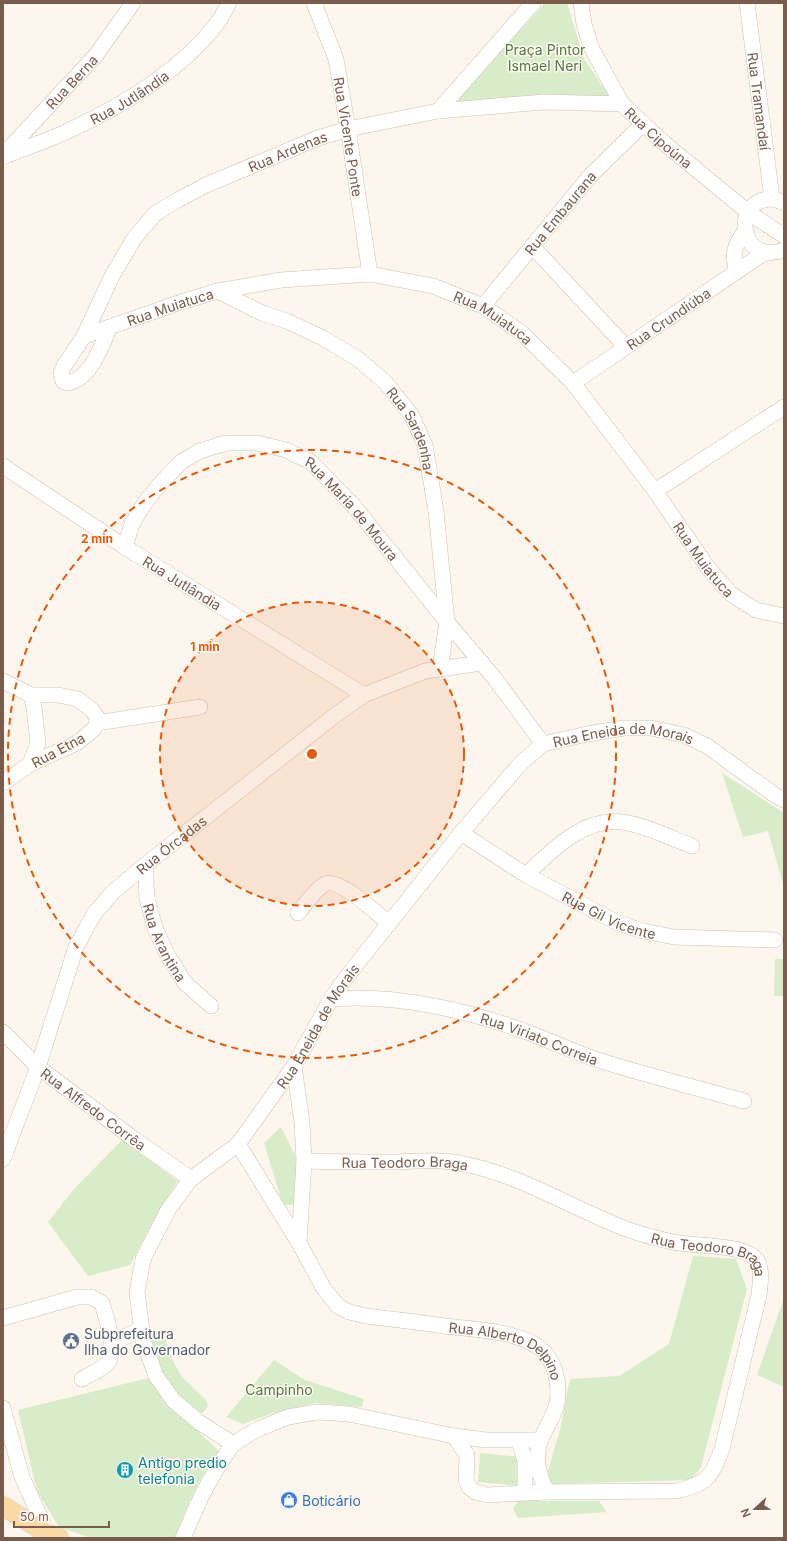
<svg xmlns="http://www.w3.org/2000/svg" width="787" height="1541" viewBox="0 0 787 1541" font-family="Inter,sans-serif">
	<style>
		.green { fill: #d8ecc9 }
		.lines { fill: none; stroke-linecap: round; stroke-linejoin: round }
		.minor-casing { stroke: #d1beb0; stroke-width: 16 }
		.major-casing { stroke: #dad1cd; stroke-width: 20 }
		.minor { stroke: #fff; stroke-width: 15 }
		.major { stroke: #fbd9a5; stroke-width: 19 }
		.ring { fill: none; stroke: #e8590c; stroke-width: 2; stroke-dasharray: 7 5 }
		.labels { text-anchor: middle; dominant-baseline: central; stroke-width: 3; stroke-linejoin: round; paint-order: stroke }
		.park-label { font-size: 14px; fill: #537a41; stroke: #fffaf3 }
		.street-label { font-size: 14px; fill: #7a5c4d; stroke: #fffaf3 }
		.service-label { font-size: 14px; fill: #4e5e75; stroke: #fffaf3; text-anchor: start }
		.culture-label { font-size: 14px; fill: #0d838f; stroke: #fffaf3; text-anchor: start }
		.shop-label { font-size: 14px; fill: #366cbe; stroke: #fffaf3; text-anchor: start }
		.centre { fill: #e8590c; stroke: #fffaf3; stroke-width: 2 }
		.ring-label { font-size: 12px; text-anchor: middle; font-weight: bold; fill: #e8590c; stroke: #fffaf3; stroke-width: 3; stroke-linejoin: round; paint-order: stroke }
	</style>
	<rect width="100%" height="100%" fill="#fdf6ec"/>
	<g class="green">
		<path d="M545,3H567L584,59L611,98L546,94L453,103Z"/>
		<path d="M722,773L784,813V887L768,831L743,837Z"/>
		<path d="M775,959H784V996H774Z"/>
		<path d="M281,1127L301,1167L293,1205H283L264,1143Z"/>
		<path d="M122,1140L178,1181L151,1225L130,1265L88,1276L48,1222L74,1189Z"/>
		<path d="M693,1256L736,1259L747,1289L701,1467L691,1480L551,1484L548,1471L561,1426L568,1387L571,1379L619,1376L669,1344Z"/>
		<path d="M784,1298V1387L757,1375Z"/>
		<path d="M158,1331L165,1338L173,1361L182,1377L206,1400L208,1406L201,1415L175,1392L161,1371L148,1335Z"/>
		<path d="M274,1360L305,1380L364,1399L362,1407L315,1403L273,1413L243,1424L226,1417Z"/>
		<path d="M148,1378L165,1401L219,1451C199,1479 186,1505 176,1538H91L59,1527L37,1491L18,1410Z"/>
		<path d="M480,1453L521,1457L519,1486L478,1482Z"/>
		<path d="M518,1501H599L607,1512L518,1518L513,1509Z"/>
	</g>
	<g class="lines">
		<g class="minor-casing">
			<g id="minor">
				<path id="s1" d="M314,3L336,59L348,129L370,274"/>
				<path id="s2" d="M581,3L584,24L591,47L622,104L664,143L748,212L784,236"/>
				<path id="s3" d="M747,3L772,199"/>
				<path d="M438,111L533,3"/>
				<path id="s4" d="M4,154L96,55L133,3"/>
				<path id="s5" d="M3,157C24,148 47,141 68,131C122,106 178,73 215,26C221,19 225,11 229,3"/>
				<path d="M784,203C780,202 776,199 772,199C732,198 737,266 784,250"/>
				<path d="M532,246L626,347"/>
				<path d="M737,271C731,255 735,244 745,231"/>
				<path id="s6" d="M218,291L262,313L287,321L323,338L358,359L385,382L412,416L425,445L436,511L447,622L440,669"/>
				<path id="s7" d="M483,306L590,176L643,124"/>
				<path id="s8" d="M110,327C101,346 92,378 68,383L63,381L61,373L64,366L84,336L112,276L135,237L156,213L176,201L206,185L318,138L348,129L438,111L544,102L622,104"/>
				<path id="s9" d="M84,336L181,302L218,291L281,280L370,274L433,286L483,306L523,334L573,383L655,491L709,569L731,594L756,610L784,616"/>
				<path id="s10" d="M573,383L764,253"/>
				<path id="s11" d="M3,466L125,547L364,695"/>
				<path d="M655,491L784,407"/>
				<path id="s12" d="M125,547L132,524L144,504L160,484L181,462L200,451L226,443H257L286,450L311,462L353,505L447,622L496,680L543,744"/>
				<path d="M3,681L31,695H58L78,699L92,710L97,717V723L94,729L77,743L30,764L3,783"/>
				<path d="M97,723L200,707"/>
				<path d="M30,764L38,743L34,707L31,695"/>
				<path id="s13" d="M461,833L526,875L618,923L643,931L674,937L775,940"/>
				<path id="s14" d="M145,865L147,898L155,928L168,956L185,983L211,1006"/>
				<path d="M526,875C551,851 584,817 622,822C645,825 671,838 692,846"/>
				<path d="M298,913C306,904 314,890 325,884C339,877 377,914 389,923"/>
				<path id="s15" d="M331,999C396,994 467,1010 527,1032C550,1041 572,1051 595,1059C644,1075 695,1087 744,1101"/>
				<path id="s16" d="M3,1032L38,1067L134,1139L191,1179"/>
				<path d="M294,1066L302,1123L304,1161L299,1243"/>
				<path id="s17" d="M238,1144L299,1243L324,1289L338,1306L349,1312L366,1316C392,1319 418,1322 444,1326C472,1329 520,1331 541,1349C556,1362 560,1385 557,1403C554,1416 546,1427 541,1439C534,1456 539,1476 547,1492"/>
				<path id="s18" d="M3,1159L38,1067L76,947L94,914L112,893L145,865L338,713L364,695L425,671L482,663"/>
				<path id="s19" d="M304,1161C334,1162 364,1162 395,1162C417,1161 442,1159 464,1164C519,1175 567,1205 619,1226C634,1233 652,1237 668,1241C692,1247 735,1243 754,1257C764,1265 760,1284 759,1295L722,1449C711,1478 707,1484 676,1491L547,1492L487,1495L475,1492L469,1487L466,1479L467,1455L454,1436"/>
				<path d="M3,1318L77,1297H91L102,1303C106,1317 118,1353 107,1364C100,1370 90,1374 82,1379"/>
				<path d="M111,1344L142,1328"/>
				<path d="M3,1408L22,1477L48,1534"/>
				<path d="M519,1441L525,1461V1493"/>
				<path id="s20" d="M233,1444L199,1422L173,1400L156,1376L143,1340L137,1292L143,1259L168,1210L191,1179L238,1144L294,1066L331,999L348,975L461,833L521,763L543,744L587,734L624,728H651L684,735L707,746L776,796L784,800"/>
				<path d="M183,1538L201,1497L217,1468L233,1444L258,1429L288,1417L317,1412L349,1414L454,1436L486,1440H541"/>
			</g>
		</g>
		<g class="major-casing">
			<path id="major" d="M3,1506L48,1534L59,1538"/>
		</g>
		<use href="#minor" class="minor"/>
		<use href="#major" class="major"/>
	</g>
	<circle cx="312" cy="754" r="152" fill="#e8590c" fill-opacity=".12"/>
	<g class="ring">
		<circle cx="312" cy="754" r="152"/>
		<circle cx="312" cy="754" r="304"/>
	</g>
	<defs>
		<g id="civic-disc" transform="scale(0.9)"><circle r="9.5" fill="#5c6f8a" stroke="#fffaf3"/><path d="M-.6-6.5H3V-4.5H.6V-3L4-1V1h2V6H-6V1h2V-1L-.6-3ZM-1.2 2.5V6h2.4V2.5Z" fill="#fff"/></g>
		<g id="building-disc" transform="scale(0.9)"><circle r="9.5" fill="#0f9aa8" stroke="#fffaf3"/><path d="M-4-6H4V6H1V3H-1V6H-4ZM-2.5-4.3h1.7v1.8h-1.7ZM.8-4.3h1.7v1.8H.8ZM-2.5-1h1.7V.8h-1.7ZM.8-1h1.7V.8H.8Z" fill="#fff"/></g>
		<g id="shop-disc" transform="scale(0.9)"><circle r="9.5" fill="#3f7fe0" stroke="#fffaf3"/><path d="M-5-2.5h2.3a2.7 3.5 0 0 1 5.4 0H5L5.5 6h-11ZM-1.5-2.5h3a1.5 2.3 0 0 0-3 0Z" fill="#fff"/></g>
	</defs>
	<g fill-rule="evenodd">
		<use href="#civic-disc" x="71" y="1341"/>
		<use href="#building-disc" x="125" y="1470"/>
		<use href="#shop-disc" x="289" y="1500"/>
	</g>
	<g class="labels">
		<g class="park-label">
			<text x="545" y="49">Praça Pintor<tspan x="545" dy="16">Ismael Neri</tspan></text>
			<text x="279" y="1389">Campinho</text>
		</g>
		<g class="street-label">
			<text stroke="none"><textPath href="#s4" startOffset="99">Rua Berna</textPath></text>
			<text stroke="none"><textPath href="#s5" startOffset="140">Rua Jutlândia</textPath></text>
			<text stroke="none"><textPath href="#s3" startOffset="99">Rua Tramandaí</textPath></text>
			<text stroke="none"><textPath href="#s1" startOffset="139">Rua Vicente Ponte</textPath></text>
			<text stroke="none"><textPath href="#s2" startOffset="160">Rua Cipoúna</textPath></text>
			<text stroke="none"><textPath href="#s8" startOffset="419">Rua Ardenas</textPath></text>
			<text stroke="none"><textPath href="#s7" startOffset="121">Rua Embaurana</textPath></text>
			<text stroke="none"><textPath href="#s9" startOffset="91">Rua Muiatuca</textPath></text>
			<text stroke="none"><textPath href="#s10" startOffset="115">Rua Crundiúba</textPath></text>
			<text stroke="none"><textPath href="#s9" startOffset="427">Rua Muiatuca</textPath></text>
			<text stroke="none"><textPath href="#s6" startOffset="246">Rua Sardenha</textPath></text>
			<text stroke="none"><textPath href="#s12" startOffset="303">Rua Maria de Moura</textPath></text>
			<text stroke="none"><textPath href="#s9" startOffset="751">Rua Muiatuca</textPath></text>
			<text stroke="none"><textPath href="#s11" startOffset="214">Rua Jutlândia</textPath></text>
			<text stroke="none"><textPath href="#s20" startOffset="963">Rua Eneida de Morais</textPath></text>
			<text transform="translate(58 750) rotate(-28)">Rua Etna</text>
			<text stroke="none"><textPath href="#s18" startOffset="366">Rua Órcadas</textPath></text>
			<text stroke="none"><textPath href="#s13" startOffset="170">Rua Gil Vicente</textPath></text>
			<text stroke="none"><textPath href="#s14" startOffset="81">Rua Arantina</textPath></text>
			<text stroke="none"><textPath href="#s20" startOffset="519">Rua Eneida de Morais</textPath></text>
			<text stroke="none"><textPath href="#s15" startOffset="214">Rua Viriato Correia</textPath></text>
			<text stroke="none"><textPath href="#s16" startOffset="119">Rua Alfredo Corrêa</textPath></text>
			<text stroke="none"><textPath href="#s19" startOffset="101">Rua Teodoro Braga</textPath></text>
			<text stroke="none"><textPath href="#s19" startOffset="425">Rua Teodoro Braga</textPath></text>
			<text stroke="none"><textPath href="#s17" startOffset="370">Rua Alberto Delpino</textPath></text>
		</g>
		<g class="service-label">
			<text x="84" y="1333">Subprefeitura<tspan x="84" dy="16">Ilha do Governador</tspan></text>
		</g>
		<g class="culture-label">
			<text x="138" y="1462">Antigo predio<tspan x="138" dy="16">telefonia</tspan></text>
		</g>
		<g class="shop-label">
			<text x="302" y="1500">Boticário</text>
		</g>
	</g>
	<circle cx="312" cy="754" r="6" class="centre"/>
	<g class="ring-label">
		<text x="97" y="543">2 min</text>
		<text x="205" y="651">1 min</text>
	</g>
	<rect width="787" height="1541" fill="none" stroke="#7a5c4d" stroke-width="8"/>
	<g transform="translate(755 1509) rotate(248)" stroke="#fffaf3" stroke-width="3" paint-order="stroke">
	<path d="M0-3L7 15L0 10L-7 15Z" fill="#7a5c4d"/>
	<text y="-6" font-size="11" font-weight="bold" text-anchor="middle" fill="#7a5c4d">N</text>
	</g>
	<path d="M14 1521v6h95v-6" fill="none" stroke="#7a5c4d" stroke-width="2"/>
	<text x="20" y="1521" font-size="12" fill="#7a5c4d" stroke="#fffaf3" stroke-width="3" paint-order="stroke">50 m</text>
</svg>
